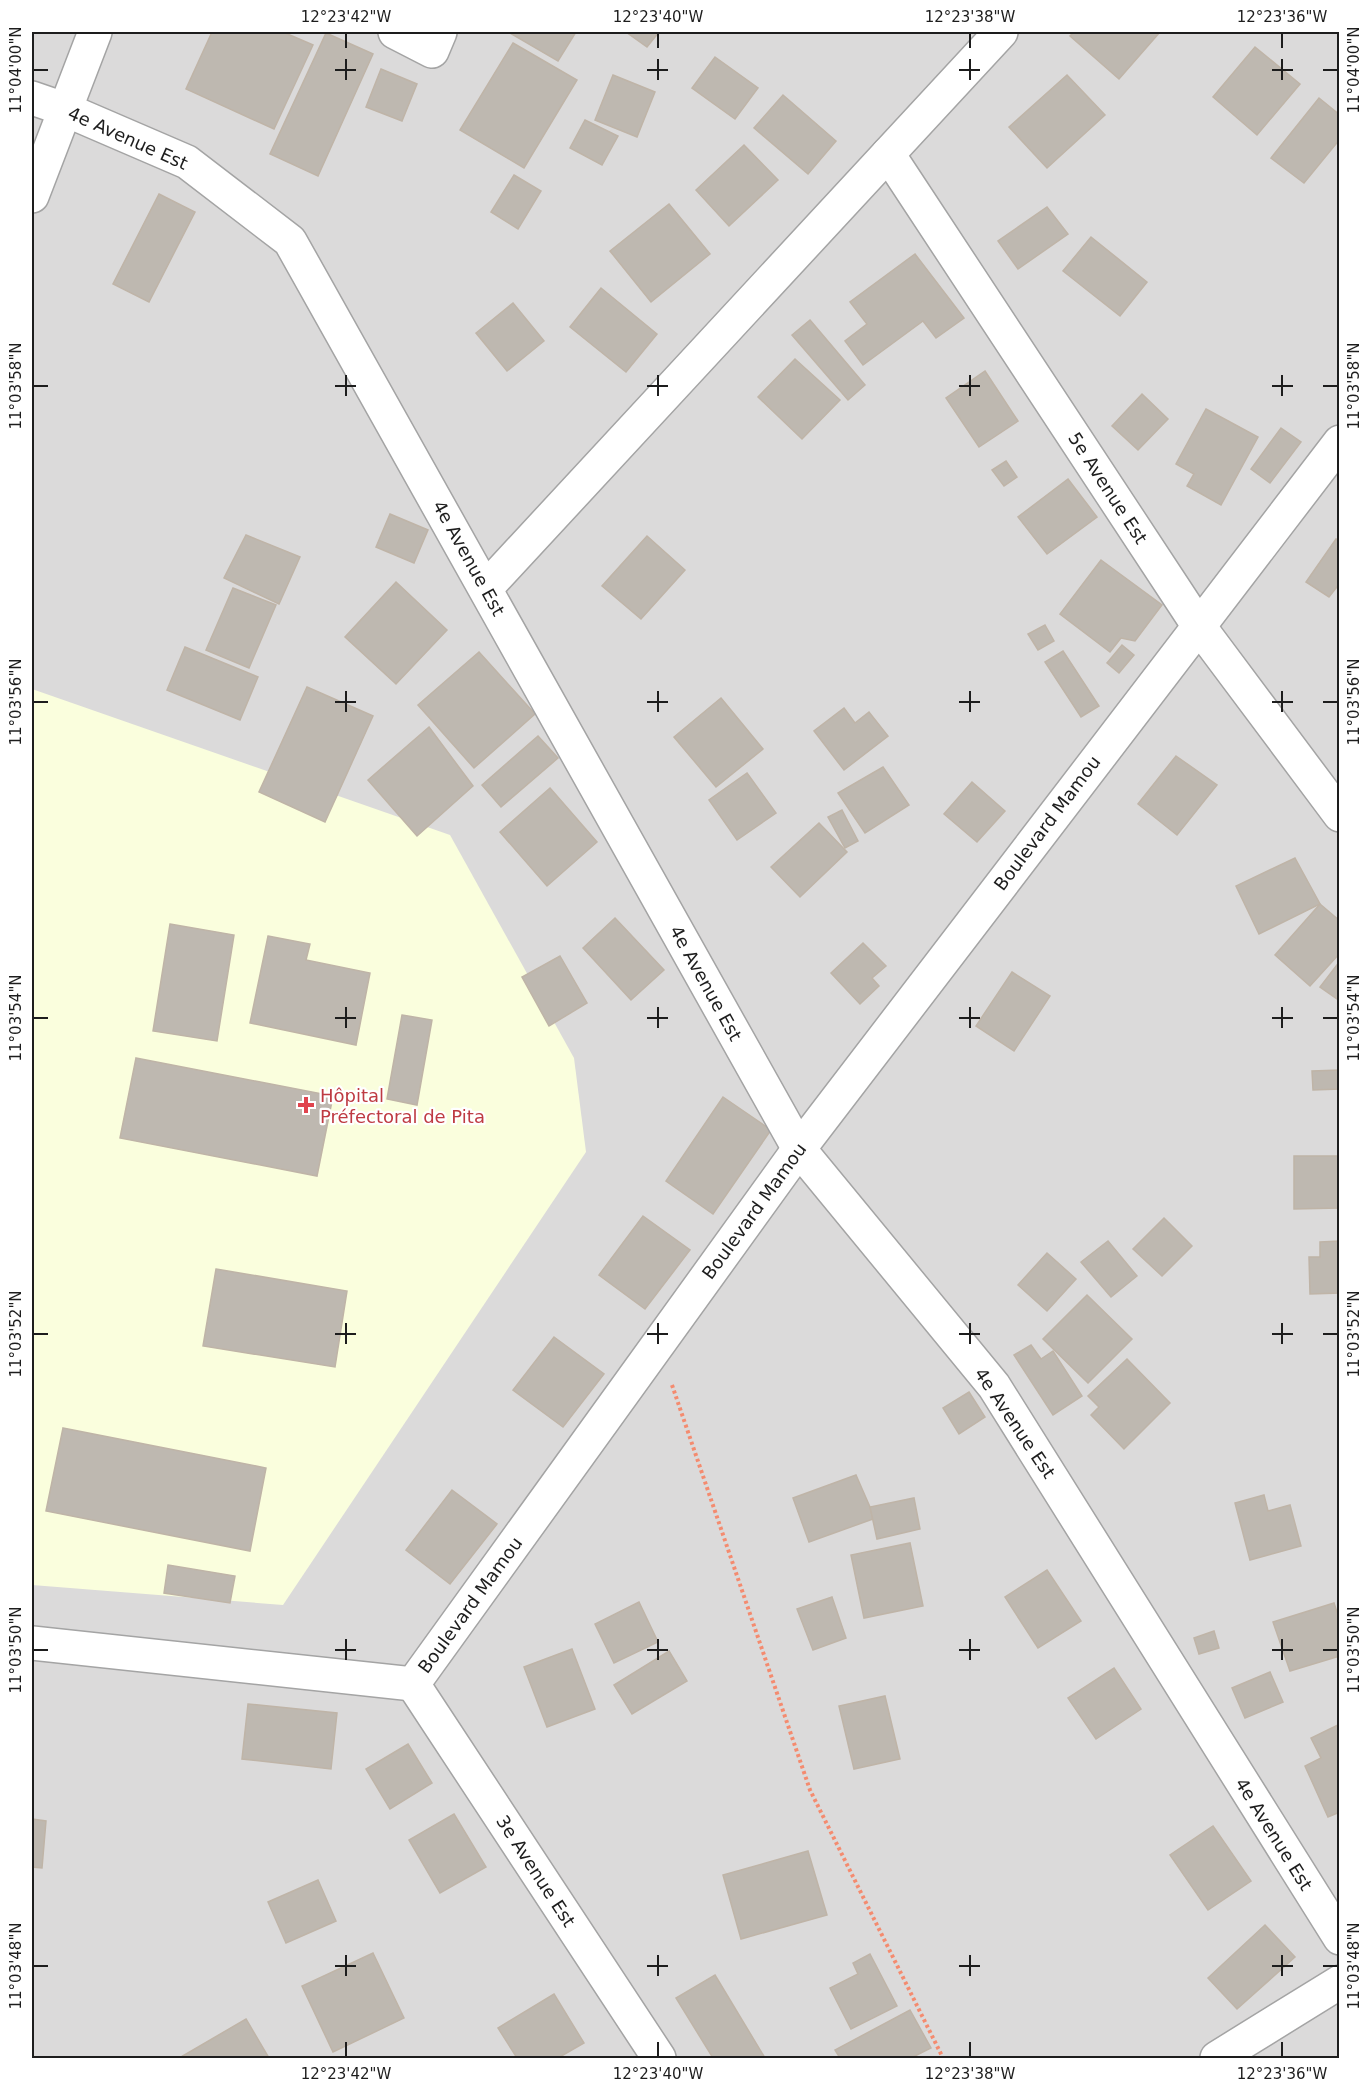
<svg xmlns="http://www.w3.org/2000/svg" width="1371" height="2090" viewBox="0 0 1371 2090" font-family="'DejaVu Sans',sans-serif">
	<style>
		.residential { fill: #dbdada }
		.education { fill: #fafedd }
		.building { fill: #beb8b0; stroke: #bfb4a7; stroke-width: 1.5 }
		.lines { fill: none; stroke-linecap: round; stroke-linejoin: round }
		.minor-casing { stroke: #a4a4a4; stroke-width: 36 }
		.path { stroke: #f48b6f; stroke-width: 4; stroke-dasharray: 3 3; stroke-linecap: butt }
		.minor { stroke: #fff; stroke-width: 33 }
		.ticks { fill: none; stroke: #1d1d1d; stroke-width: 2 }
		.health-dot { fill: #e0444e; stroke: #fff; stroke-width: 2 }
		.labels { text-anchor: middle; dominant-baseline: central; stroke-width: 4.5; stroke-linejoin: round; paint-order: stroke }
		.street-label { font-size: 18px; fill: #1d1d1d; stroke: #fff }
		.health-label { font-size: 18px; fill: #be3a42; stroke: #fff; text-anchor: start }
		.neatline { fill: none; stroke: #1d1d1d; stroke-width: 2 }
		.ticks-label { font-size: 15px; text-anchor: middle; fill: #1d1d1d }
	</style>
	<rect width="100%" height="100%" fill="#eeece4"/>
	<rect class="residential" x="32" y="32" width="1307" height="2026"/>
	<path class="education" d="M32,689L450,835L574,1058L586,1152L283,1605L32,1585Z"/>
	<g class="building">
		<path d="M212,32H283L313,45L274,129L186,89Z"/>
		<path d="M508,32H576L558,61Z"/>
		<path d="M626,32H659L647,47Z"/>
		<path d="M1074,32H1160L1119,79L1070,36Z"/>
		<path d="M326,33L373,54L318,176L270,154Z"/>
		<path d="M513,43L577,80L524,168L460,130Z"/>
		<path d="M1255,47L1300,84L1257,135L1213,97Z"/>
		<path d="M715,57L758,88L735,119L692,88Z"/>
		<path d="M381,69L417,84L402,121L366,107Z"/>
		<path d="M613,75L655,92L637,137L595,120Z"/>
		<path d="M1067,75L1105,115L1047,168L1009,127Z"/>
		<path d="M783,95L836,141L808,174L754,128Z"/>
		<path d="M1319,98L1340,115V139L1304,183L1271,158Z"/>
		<path d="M585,120L618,136L602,165L570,148Z"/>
		<path d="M744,145L778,180L729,226L696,190Z"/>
		<path d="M514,175L541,191L518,229L491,212Z"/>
		<path d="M159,194L195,212L149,302L113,284Z"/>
		<path d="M669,204L710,254L651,302L610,251Z"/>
		<path d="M1047,207L1068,234L1018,269L998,241Z"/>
		<path d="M1091,237L1147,282L1120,316L1063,271Z"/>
		<path d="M915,254L964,318L936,338L923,321L863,365L845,341L867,324L850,302Z"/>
		<path d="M601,288L657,334L626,372L570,327Z"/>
		<path d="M513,303L544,341L507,371L476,333Z"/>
		<path d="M810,320L865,385L848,400L792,335Z"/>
		<path d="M795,359L840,400L802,439L758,397Z"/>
		<path d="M985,371L1018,421L979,447L946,398Z"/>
		<path d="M1142,394L1168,419L1138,450L1112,426Z"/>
		<path d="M1206,409L1258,437L1221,505L1187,486L1194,474L1176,464Z"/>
		<path d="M1281,428L1301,442L1270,483L1251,469Z"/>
		<path d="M1006,461L1017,477L1004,486L992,470Z"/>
		<path d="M1068,479L1097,517L1047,554L1018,517Z"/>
		<path d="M390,514L428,530L414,563L376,547Z"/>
		<path d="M246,535L300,557L279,604L224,578Z"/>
		<path d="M647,536L685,570L641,619L602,586Z"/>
		<path d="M1336,539L1340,541V583L1329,597L1306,582Z"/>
		<path d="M1101,560L1162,605L1135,641L1121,638L1110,652L1060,614Z"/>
		<path d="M396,582L447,630L396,684L345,637Z"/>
		<path d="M233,588L276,605L249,668L206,650Z"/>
		<path d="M1045,625L1054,641L1038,650L1028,634Z"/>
		<path d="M1122,645L1134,655L1119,673L1107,663Z"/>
		<path d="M185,647L258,677L240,720L167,690Z"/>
		<path d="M1063,651L1099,706L1081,717L1045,662Z"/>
		<path d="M479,652L535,714L474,768L418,705Z"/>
		<path d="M307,687L373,716L325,822L259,792Z"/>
		<path d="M721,698L763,749L716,787L674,737Z"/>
		<path d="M844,708L855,723L869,712L888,736L844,770L814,731Z"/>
		<path d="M429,727L473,786L417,836L368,780Z"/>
		<path d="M538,736L558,758L501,807L482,785Z"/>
		<path d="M1176,756L1217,785L1177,835L1138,804Z"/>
		<path d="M883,767L909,805L865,833L838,793Z"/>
		<path d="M747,773L776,813L737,840L709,800Z"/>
		<path d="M972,782L1005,811L977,842L944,814Z"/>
		<path d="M550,788L597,842L547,886L500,832Z"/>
		<path d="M842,810L858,841L845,848L828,817Z"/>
		<path d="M819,823L847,852L800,897L771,867Z"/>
		<path d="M1295,858L1320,904L1259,934L1236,886Z"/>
		<path d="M1320,904L1340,921V953L1310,986L1275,955Z"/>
		<path d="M615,918L664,970L631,1000L583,948Z"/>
		<path d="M170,924L234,935L217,1041L153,1031Z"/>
		<path d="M268,936L310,944L306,960L370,973L356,1045L250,1023Z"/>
		<path d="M863,943L886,966L872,978L879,986L860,1004L831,973Z"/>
		<path d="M560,956L587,1003L549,1026L522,977Z"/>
		<path d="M1340,961V1001L1320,987Z"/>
		<path d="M1012,972L1050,996L1014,1051L976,1026Z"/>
		<path d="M402,1015L432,1020L417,1105L387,1099Z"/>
		<path d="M136,1058L333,1096L317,1176L120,1138Z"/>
		<path d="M1340,1070V1089L1313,1090L1312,1071Z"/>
		<path d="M723,1097L771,1130L713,1214L666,1181Z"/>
		<path d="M1294,1156H1340V1208L1294,1209Z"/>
		<path d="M643,1216L690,1250L645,1309L599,1275Z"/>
		<path d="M1164,1218L1192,1246L1162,1276L1133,1249Z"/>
		<path d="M1108,1241L1137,1276L1111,1297L1081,1262Z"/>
		<path d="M1340,1241V1293L1310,1294L1309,1257H1320V1242Z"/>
		<path d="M1047,1253L1076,1279L1047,1311L1018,1285Z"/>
		<path d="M216,1269L347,1291L335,1367L203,1346Z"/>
		<path d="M1087,1295L1132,1339L1088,1383L1043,1339Z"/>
		<path d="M554,1337L604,1374L563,1427L513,1390Z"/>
		<path d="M1031,1345L1041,1359L1053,1351L1082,1396L1053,1415L1014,1355Z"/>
		<path d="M1127,1359L1170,1403L1124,1449L1091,1415L1099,1407L1088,1396Z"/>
		<path d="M969,1392L985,1417L959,1434L943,1408Z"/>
		<path d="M63,1428L266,1468L250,1551L46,1511Z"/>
		<path d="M856,1475L870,1507L873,1519L809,1542L793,1498Z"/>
		<path d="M452,1490L497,1524L450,1584L406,1550Z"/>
		<path d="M1264,1495L1268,1511L1290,1505L1301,1546L1250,1560L1235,1503Z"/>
		<path d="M914,1498L920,1529L877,1539L870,1507Z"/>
		<path d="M910,1543L923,1606L864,1618L851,1555Z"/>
		<path d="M168,1565L235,1576L230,1603L164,1593Z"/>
		<path d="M1047,1570L1081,1621L1038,1648L1005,1597Z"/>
		<path d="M832,1597L846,1638L813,1650L797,1609Z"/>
		<path d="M639,1602L658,1642L614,1663L595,1624Z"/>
		<path d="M1334,1603L1340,1621V1656L1290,1671L1273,1622Z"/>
		<path d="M1214,1631L1219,1648L1199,1654L1194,1638Z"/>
		<path d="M572,1649L595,1709L547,1727L524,1667Z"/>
		<path d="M669,1651L687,1681L632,1714L614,1685Z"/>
		<path d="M1114,1668L1141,1709L1096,1739L1068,1698Z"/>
		<path d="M1270,1672L1283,1702L1245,1718L1232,1688Z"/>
		<path d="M885,1696L900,1759L854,1769L839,1706Z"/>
		<path d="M248,1704L337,1713L331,1769L242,1759Z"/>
		<path d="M1340,1724V1812L1328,1817L1305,1766L1321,1758L1311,1738Z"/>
		<path d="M408,1744L432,1783L390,1809L366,1769Z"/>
		<path d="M454,1814L486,1867L440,1893L409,1840Z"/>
		<path d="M32,1819L46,1821L42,1868L32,1867Z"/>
		<path d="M1213,1826L1251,1881L1208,1910L1170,1855Z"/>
		<path d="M808,1851L827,1915L741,1939L723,1875Z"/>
		<path d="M318,1880L336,1921L286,1943L268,1902Z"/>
		<path d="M1265,1925L1295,1957L1237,2009L1208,1978Z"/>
		<path d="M373,1953L404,2018L333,2052L302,1986Z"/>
		<path d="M870,1954L897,2006L851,2029L830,1988L858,1974L853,1963Z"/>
		<path d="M715,1975L765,2058H713L676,1998Z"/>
		<path d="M554,1994L584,2043L558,2058H517L498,2028Z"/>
		<path d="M910,2010L931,2048L911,2058H840L835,2050Z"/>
		<path d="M246,2019L269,2058H182L181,2057Z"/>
	</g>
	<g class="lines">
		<g class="minor-casing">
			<g id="minor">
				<path d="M395,32L432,51L440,32"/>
				<path d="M32,98L64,109L187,162L290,241L799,1149L994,1386L1340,1938"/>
				<path d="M888,154L1198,625L1340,815"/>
				<path d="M32,196L95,32"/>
				<path d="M486,588L1001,32"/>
				<path d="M32,1643L413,1684L799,1149L1340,442"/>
				<path d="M413,1684L659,2058"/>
				<path d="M1217,2058L1340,1982"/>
			</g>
		</g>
		<path class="path" d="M672,1385L810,1790L943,2058"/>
		<use href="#minor" class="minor"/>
	</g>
	<path class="ticks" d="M346,33V48M658,33V48M970,33V48M1282,33V48M346,59V80M658,59V80M970,59V80M1282,59V80M33,70H48M335,70H356M647,70H668M959,70H980M1272,70H1293M1323,70H1338M346,375V396M658,375V396M970,375V396M1282,375V396M33,386H48M335,386H356M647,386H668M959,386H980M1272,386H1293M1323,386H1338M346,691V712M658,691V712M970,691V712M1282,691V712M33,702H48M335,702H356M647,702H668M959,702H980M1272,702H1293M1323,702H1338M346,1007V1028M658,1007V1028M970,1007V1028M1282,1007V1028M33,1018H48M335,1018H356M647,1018H668M959,1018H980M1272,1018H1293M1323,1018H1338M346,1323V1344M658,1323V1344M970,1323V1344M1282,1323V1344M33,1334H48M335,1334H356M647,1334H668M959,1334H980M1272,1334H1293M1323,1334H1338M346,1639V1660M658,1639V1660M970,1639V1660M1282,1639V1660M33,1650H48M335,1650H356M647,1650H668M959,1650H980M1272,1650H1293M1323,1650H1338M346,1955V1976M658,1955V1976M970,1955V1976M1282,1955V1976M33,1966H48M335,1966H356M647,1966H668M959,1966H980M1272,1966H1293M1323,1966H1338M346,2042V2057M658,2042V2057M970,2042V2057M1282,2042V2057"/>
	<path class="health-dot" d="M303 1096h6v6h6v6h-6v6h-6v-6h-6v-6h6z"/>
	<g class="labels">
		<g class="street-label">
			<text transform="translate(128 138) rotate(24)">4e Avenue Est</text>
			<text transform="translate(1108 488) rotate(57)">5e Avenue Est</text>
			<text transform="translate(469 558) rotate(61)">4e Avenue Est</text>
			<text transform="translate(1047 823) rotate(-53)">Boulevard Mamou</text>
			<text transform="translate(706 983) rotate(61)">4e Avenue Est</text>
			<text transform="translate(754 1211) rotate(-54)">Boulevard Mamou</text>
			<text transform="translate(1015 1423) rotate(56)">4e Avenue Est</text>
			<text transform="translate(470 1605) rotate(-54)">Boulevard Mamou</text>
			<text transform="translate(1274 1834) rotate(58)">4e Avenue Est</text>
			<text transform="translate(536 1871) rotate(57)">3e Avenue Est</text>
		</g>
		<g class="health-label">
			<text x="320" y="1095">Hôpital<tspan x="320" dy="21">Préfectoral de Pita</tspan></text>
		</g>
	</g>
	<rect width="1371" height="2090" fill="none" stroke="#ffffff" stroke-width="66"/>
	<rect x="33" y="33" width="1305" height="2024" class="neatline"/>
	<g class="ticks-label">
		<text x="346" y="22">12°23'42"W</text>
		<text x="658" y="22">12°23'40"W</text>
		<text x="970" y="22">12°23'38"W</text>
		<text x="1282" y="22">12°23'36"W</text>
		<text transform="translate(16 70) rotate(-90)" y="5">11°04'00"N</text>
		<text transform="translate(1354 70) rotate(-90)" y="5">11°04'00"N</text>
		<text transform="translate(16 386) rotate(-90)" y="5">11°03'58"N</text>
		<text transform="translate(1354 386) rotate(-90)" y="5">11°03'58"N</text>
		<text transform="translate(16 702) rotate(-90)" y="5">11°03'56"N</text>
		<text transform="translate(1354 702) rotate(-90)" y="5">11°03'56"N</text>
		<text transform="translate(16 1018) rotate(-90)" y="5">11°03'54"N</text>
		<text transform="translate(1354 1018) rotate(-90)" y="5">11°03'54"N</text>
		<text transform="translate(16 1334) rotate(-90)" y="5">11°03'52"N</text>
		<text transform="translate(1354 1334) rotate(-90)" y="5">11°03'52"N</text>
		<text transform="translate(16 1650) rotate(-90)" y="5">11°03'50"N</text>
		<text transform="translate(1354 1650) rotate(-90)" y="5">11°03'50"N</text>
		<text transform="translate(16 1966) rotate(-90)" y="5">11°03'48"N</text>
		<text transform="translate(1354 1966) rotate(-90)" y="5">11°03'48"N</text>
		<text x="346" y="2079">12°23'42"W</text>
		<text x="658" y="2079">12°23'40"W</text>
		<text x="970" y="2079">12°23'38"W</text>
		<text x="1282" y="2079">12°23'36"W</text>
	</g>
</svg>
